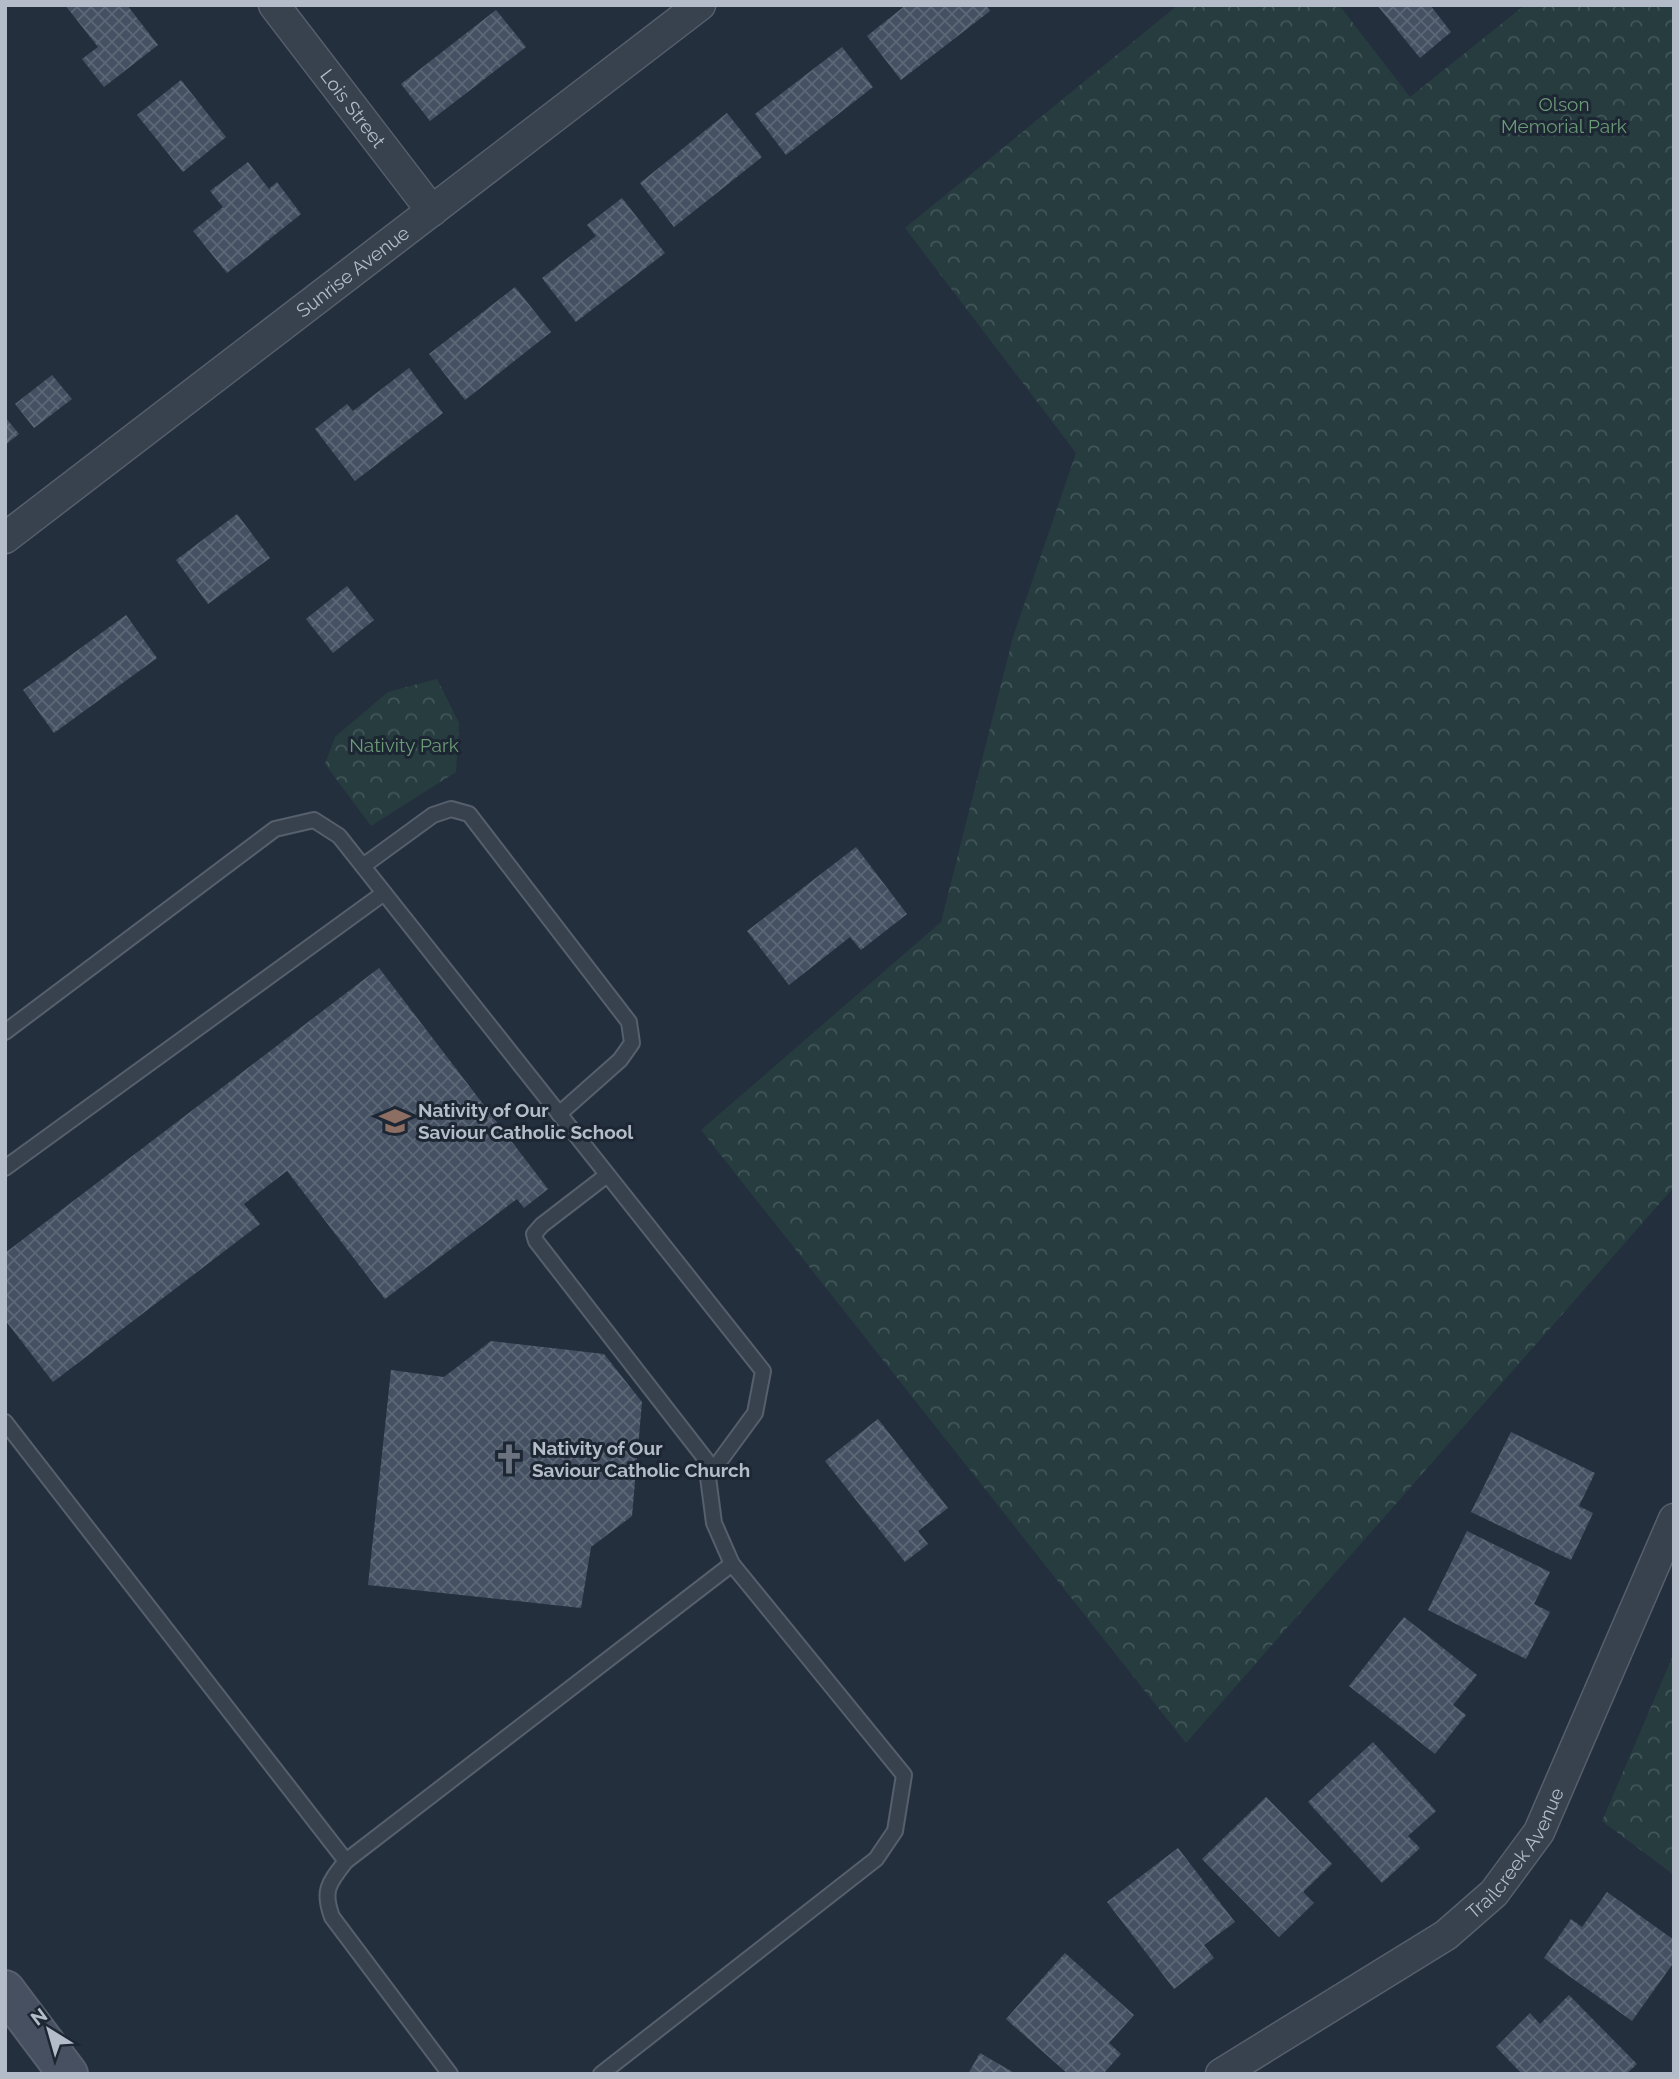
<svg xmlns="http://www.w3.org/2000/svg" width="1679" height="2079" viewBox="0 0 1679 2079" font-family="Raleway,sans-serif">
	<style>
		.forest { fill: url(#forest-crowns) }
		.building { fill: url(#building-cross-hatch) }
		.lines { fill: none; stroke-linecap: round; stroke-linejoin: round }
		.lane-casing { stroke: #565f6c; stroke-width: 18 }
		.street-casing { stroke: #565f6c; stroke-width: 33 }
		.secondary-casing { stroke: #565f6c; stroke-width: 42 }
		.lane { stroke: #38414e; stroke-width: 14 }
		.street { stroke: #38414e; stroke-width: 30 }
		.secondary { stroke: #465061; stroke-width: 38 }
		.labels { text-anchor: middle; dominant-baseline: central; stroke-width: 6; stroke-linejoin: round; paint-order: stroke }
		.park-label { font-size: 19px; fill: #6b9a76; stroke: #1d2633 }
		.street-label { font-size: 19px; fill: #b4bcc9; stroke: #1d2633 }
		.poi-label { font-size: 19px; font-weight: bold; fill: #b4bcc9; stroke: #1d2633; text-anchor: start }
	</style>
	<defs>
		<pattern id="forest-crowns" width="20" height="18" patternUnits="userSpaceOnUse" patternTransform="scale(1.75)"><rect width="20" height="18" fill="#263c3f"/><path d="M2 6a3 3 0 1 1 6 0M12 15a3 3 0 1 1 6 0" fill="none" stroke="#435659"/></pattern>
		<pattern id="building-cross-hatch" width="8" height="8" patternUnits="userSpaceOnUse" patternTransform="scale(1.75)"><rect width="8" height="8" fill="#455162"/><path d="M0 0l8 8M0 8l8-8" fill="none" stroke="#5d6877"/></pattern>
	</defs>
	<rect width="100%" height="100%" fill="#242f3e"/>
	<g class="forest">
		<path d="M1178,5H1339L1410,97L1525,5H1674V1187L1186,1743L701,1130L941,922L1013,637L1076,453L905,228Z"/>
		<path d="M437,679L459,723L456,772L371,826L325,764L335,737L388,692Z"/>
		<path d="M1674,1653V1875L1602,1821Z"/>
	</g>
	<g class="building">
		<path d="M65,5H127L158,45L104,87L82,59L98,47Z"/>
		<path d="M906,5H986L990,11L901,80L867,36Z"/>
		<path d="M1377,5H1430L1451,32L1420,58Z"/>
		<path d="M496,10L526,47L430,121L401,84Z"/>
		<path d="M842,47L873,87L786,155L755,114Z"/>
		<path d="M181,80L226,137L183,172L137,115Z"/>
		<path d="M727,113L762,157L674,227L640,183Z"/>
		<path d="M248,162L269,189L277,182L301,214L227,273L193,231L223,207L210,191Z"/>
		<path d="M622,198L665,253L576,322L542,278L596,236L587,225Z"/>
		<path d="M515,287L551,332L465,400L429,354Z"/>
		<path d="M409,368L443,413L355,481L315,429L347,404L353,411Z"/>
		<path d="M52,375L72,399L34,428L15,404Z"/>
		<path d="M5,417L19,434L5,445Z"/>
		<path d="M237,514L270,558L208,604L176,560Z"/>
		<path d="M347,586L374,620L333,653L306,619Z"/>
		<path d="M126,615L157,658L54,733L23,690Z"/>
		<path d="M856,847L907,914L861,950L850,937L789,985L747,931Z"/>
		<path d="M379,968L548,1189L524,1208L517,1199L385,1299L287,1171L244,1204L260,1224L53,1382L5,1320V1253Z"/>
		<path d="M491,1341L604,1354L642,1402L632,1516L591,1547L581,1608L368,1585L391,1370L444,1377Z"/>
		<path d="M878,1419L948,1508L918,1531L928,1544L905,1562L825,1461Z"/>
		<path d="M1511,1432L1595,1473L1579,1506L1593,1513L1571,1560L1471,1512Z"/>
		<path d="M1467,1531L1550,1572L1534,1604L1550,1612L1526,1659L1428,1610Z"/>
		<path d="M1404,1617L1477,1675L1453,1705L1466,1715L1435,1754L1349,1686Z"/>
		<path d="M1373,1742L1436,1811L1408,1836L1420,1848L1382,1883L1308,1802Z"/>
		<path d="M1266,1797L1332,1864L1303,1892L1314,1903L1279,1937L1202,1859Z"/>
		<path d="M1178,1848L1235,1922L1204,1945L1214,1958L1174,1989L1107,1902Z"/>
		<path d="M1607,1892L1674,1940V1962L1632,2021L1544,1958L1571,1919L1582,1927Z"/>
		<path d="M1065,1953L1134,2015L1109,2043L1121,2054L1103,2074H1068L1006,2019Z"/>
		<path d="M1569,1995L1637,2064L1626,2074H1522L1496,2047L1530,2013L1540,2024Z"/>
		<path d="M980,2053L1016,2074H968Z"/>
	</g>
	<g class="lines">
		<g class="lane-casing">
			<g id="lane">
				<path d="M363,866L433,815L451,809L469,814L629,1022L632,1043L620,1060L559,1114"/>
				<path d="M5,1032L275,829L314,820L339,836L763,1371L755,1413L708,1477L714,1523L732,1564L904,1775L895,1831L876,1859L601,2074"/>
				<path d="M5,1168L384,893"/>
				<path d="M607,1175L542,1225L534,1234L536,1241L714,1470"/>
				<path d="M5,1422L346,1861C329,1883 322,1890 332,1917L450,2074"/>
				<path d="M346,1861L732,1564"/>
			</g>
		</g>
		<g class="street-casing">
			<g id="street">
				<path id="s1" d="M274,5L432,211"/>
				<path id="s2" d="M5,538L700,5"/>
				<path id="s3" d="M1221,2074L1446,1935L1494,1893L1539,1832L1674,1519"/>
			</g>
		</g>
		<g class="secondary-casing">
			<path id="secondary" d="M5,1990L68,2074"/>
		</g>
		<use href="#lane" class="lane"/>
		<use href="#street" class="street"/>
		<use href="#secondary" class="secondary"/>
	</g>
	<defs>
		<g id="school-bare" transform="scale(2.415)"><path d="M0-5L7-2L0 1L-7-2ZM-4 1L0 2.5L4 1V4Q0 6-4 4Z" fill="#8d6e63" stroke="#1d2633" stroke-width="2.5" paint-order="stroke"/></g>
		<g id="church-bare" transform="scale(2.415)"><path d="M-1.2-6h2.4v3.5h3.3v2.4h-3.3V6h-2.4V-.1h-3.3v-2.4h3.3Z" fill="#6b7280" stroke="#1d2633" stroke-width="2.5" paint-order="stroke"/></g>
	</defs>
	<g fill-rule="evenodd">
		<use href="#school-bare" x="395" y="1121"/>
		<use href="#church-bare" x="509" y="1459"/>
	</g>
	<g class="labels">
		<g class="park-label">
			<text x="1564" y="104">Olson<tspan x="1564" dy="22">Memorial Park</tspan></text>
			<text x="404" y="745">Nativity Park</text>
		</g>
		<g class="street-label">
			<text stroke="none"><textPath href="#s1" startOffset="130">Lois Street</textPath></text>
			<text stroke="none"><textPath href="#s2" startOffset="438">Sunrise Avenue</textPath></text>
			<text stroke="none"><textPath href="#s3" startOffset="373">Trailcreek Avenue</textPath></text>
		</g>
		<g class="poi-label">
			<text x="418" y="1110">Nativity of Our<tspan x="418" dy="22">Saviour Catholic School</tspan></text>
			<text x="532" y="1448">Nativity of Our<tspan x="532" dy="22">Saviour Catholic Church</tspan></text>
		</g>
	</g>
	<rect width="1679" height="2079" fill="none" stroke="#b4bcc9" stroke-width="14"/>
	<g transform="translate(49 2030) rotate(323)" stroke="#1d2633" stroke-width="5" paint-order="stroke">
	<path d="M0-5L12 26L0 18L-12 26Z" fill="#b4bcc9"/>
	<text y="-10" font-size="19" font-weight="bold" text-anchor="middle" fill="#b4bcc9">N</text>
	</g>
</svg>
